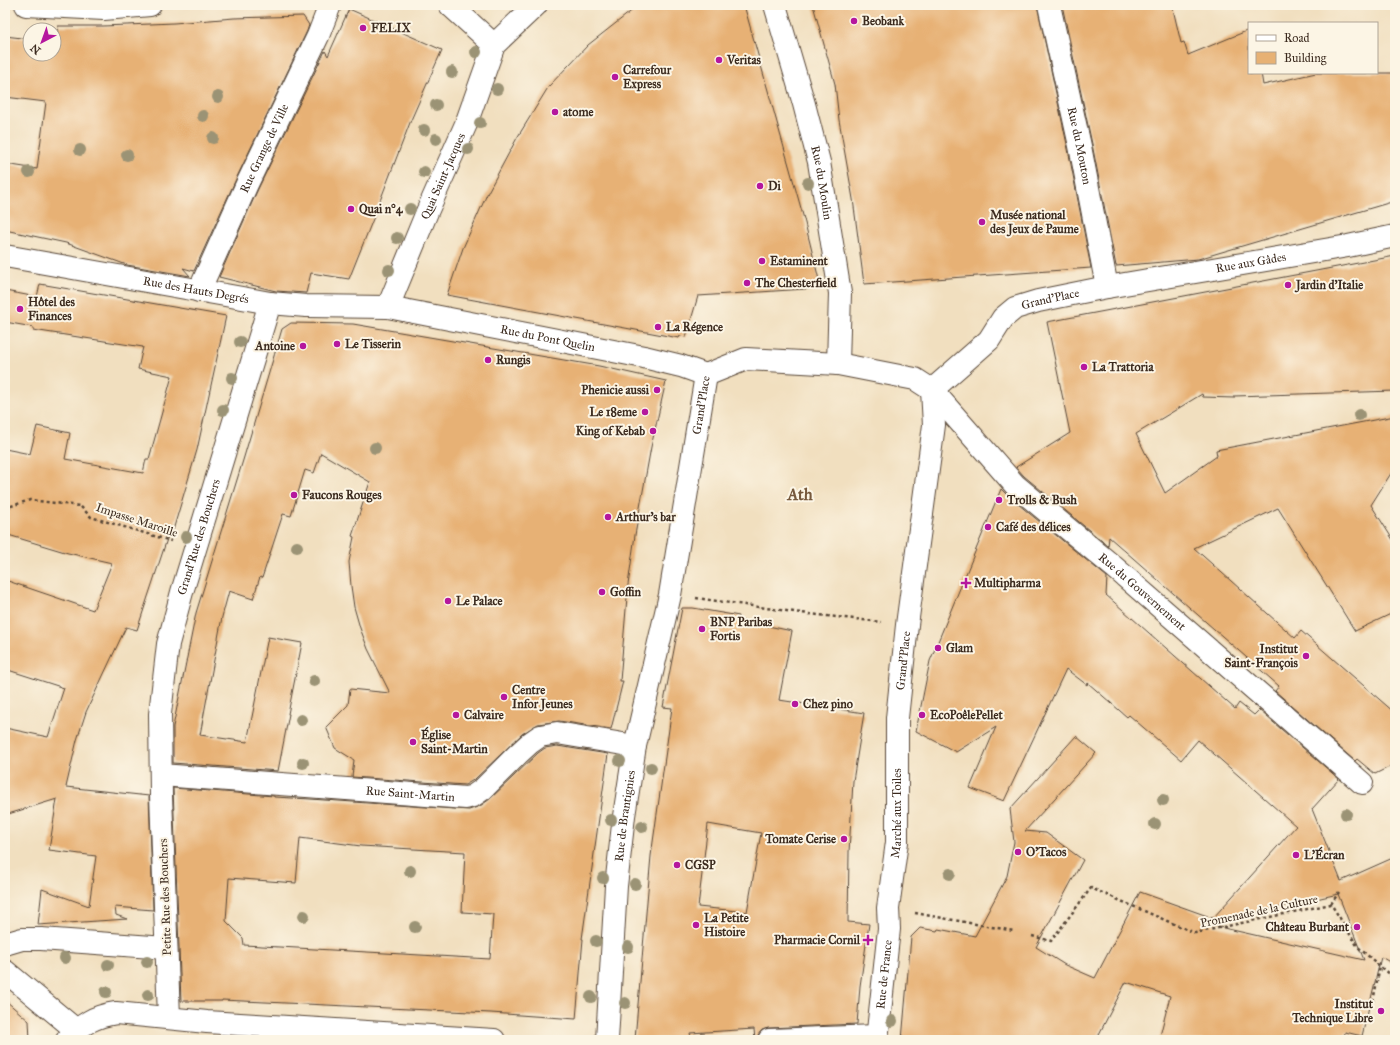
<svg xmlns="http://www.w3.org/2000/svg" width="1400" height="1045" viewBox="0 0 1400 1045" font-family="'IM FELL Great Primer',serif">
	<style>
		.building { fill: #e7b174; fill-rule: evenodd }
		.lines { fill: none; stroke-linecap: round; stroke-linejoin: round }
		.minor-casing { stroke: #564536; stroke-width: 24 }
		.path { stroke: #564536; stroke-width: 2.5; stroke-dasharray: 3 3; stroke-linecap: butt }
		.minor { stroke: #fff; stroke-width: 22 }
		.tree { fill: #9b9374 }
		.poi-dot { fill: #b5179e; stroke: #fcf5e5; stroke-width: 1.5 }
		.labels { text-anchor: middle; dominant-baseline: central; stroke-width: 4; stroke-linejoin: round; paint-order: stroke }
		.poi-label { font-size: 12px; font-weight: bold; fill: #3b2a1e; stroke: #fcf5e5; text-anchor: start }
		.street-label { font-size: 12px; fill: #3b2a1e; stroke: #fcf5e5 }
		.district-label { font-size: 16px; font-weight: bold; fill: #77593c; stroke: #fcf5e5 }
	</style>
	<rect width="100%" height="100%" fill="#fcf5e5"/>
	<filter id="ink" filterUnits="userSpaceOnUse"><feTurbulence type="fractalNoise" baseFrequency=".025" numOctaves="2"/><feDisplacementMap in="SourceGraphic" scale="8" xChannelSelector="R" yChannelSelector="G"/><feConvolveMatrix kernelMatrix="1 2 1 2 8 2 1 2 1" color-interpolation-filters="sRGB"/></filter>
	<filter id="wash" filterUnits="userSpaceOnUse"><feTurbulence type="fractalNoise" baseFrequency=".012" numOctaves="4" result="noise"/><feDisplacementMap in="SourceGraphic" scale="16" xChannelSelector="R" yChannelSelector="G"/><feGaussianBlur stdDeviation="0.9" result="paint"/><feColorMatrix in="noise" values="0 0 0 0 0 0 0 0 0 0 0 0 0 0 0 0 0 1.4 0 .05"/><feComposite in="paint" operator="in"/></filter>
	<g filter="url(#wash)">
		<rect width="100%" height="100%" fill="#f1dfbf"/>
		<g id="blocks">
			<g class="building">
				<path d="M639,5H744L804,219L821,288L698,296L686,337L680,336L679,338L447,295L463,248L488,192L517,138L549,86L588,45Z"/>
				<path d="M813,5H1037L1068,149L1091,268L864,284L853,199L839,120L835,84Z"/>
				<path d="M1062,5H1172L1181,43L1184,42L1188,55L1249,30V73H1261L1263,85L1316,73H1395V201L1198,259L1116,266L1092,144Z"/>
				<path d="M349,9L442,50L411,120L373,219L349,279L311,273L306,293L276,291L219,277L258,189L325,51L328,56Z"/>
				<path d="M303,16L309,25L307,31L236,179L194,271L183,268L190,276L127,265L66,243L5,230V164L37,169L46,102L5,97V36L30,39V54H54V42L56,43L58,26H103L174,23L234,18Z"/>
				<path d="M1395,256V391L1234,396V398L1203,397L1202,394L1136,434L1165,493L1217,456L1216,450L1395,416V467L1371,505L1395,543V612L1355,631L1278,508L1194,548L1295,638L1301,631L1395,713V764L1375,774L1357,759L1355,761L1275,691L1279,686L1109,537L1108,546L1024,476L1016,467L1070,433L1047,322Z"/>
				<path d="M40,284L226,316L197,450L171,537L169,533L137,630L126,627L86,712L77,740L66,787L149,796L153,910L115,907L116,915L127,919L38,925L42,889L89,906L96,856L49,850L57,799L5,815V728L48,737L64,688L5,669V580L93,610L112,563L68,553L5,534V449L30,454L37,426L70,433L65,459L143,473L146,459H149L172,376L138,369L143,347L33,330V327L5,322V291L37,297Z"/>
				<path d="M291,323L353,324L599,366L666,381L651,447L635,535L628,585L620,681H623L611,729L559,721L538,724L522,734L475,779L465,785L352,777L354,760L335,748L326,727L348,705L350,689L390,693L368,649L360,628L354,607L351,586L349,562L354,537L352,536L370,482L321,453L314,473L305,470L291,516L283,514L262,578L260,577L253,599L229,591L222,617L200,735L247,742L268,637L302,643L288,714H289L278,771L173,763V727L196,613L244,457L282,329Z"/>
				<path d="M1001,489L1007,495L1107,577L1106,595L1235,709L1239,703L1254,715L1259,710L1339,779L1312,809L1341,881L1395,857V965L1381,957L1362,1036L1345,1032L1344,1040H1159L1170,996L1126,982L1096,1040H902L911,937L920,928L937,931L938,929L975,936L1007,876L1014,842L1010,809L1076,736L1096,753L1025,831L1046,833L1083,860L1036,947L1065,965L1095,978L1140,892L1213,918L1296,826L1198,740L1181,760L1129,715L1127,717L1088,683L1087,685L1066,669L1004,801L970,788L996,727L956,752L916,731L930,661ZM1338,894L1364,960L1206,924H1208Z"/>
				<path d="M682,608H693L739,616V620L792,631L779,700L864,713L853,781L849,852L848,922L869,924L860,986L857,1024L768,1028L762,1030L758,1035L757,1040H755L754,1029L690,1033L691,1037L678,1038L635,1039L651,856L672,708L663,707ZM708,824L761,833L747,912L698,907Z"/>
				<path d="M557,746L608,754L582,939H583L576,1019L491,1013L265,1002L222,1000V1001H181L173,788L274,796V797L310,799L469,810L480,806L490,799L538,753L545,748ZM300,838L361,846L465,852L462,912L493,914L490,959L244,945L243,938L226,921L229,878L296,883Z"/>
				<path d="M5,1000L29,1021L30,1040H5Z"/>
			</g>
		</g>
	</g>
	<g filter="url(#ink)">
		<use href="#blocks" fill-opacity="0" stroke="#564536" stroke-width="1"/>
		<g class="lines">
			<g class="minor-casing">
				<g id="minor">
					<path d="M26,5L104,9L150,5"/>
					<path d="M450,5L494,45"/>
					<path id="s1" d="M775,5L804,104L819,162L840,293L838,364"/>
					<path id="s2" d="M1049,5L1080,146L1107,287"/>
					<path id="s3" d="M5,256L270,303L306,306L388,307L644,357L681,366L706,375"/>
					<path id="s4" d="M199,291L247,184L318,36L330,5"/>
					<path id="s5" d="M388,307L427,212L466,124L494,45L536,5"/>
					<path id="s6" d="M706,375L746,359L838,364L915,379L932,390L1015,485L1114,567L1362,783"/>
					<path id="s7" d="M932,390L989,340L1003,318L1015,308L1038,301L1107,287L1348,246L1395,236"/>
					<path id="s8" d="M161,775L466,798L473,796L483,789L518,754L530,743L540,736L557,733L635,746"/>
					<path d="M5,944L22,939H41L166,948"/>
					<path d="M5,971L76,1030"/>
					<path id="s9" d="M169,1018L161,795L160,714L168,644L182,592L270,303"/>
					<path d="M67,1040C81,1024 95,1016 116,1013L207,1022L494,1040"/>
					<path id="s10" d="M607,1040L616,886L624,816L635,746L670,595L706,375"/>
					<path d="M769,1040L877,1036"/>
					<path id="s11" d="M877,1040L889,929L888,908L897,842V718L907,625L934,425L932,390"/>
				</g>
			</g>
			<g class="path">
				<path d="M5,508L30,500L80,506L91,517L171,541"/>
				<path d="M696,598L801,613L881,622"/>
				<path d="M1331,904L1339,892"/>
				<path d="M915,913L1014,931"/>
				<path d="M1032,936L1051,941L1091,888L1195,933L1331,904L1358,947L1391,976L1395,977"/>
				<path d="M1373,1001L1380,967"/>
			</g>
			<use href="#minor" class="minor"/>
		</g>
		<g class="tree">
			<circle cx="476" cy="52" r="6"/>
			<circle cx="452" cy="72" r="6"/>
			<circle cx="497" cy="89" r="6"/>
			<circle cx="218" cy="97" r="6"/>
			<circle cx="436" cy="105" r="6"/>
			<circle cx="203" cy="116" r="6"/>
			<circle cx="480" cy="123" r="6"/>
			<circle cx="424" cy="130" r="6"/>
			<circle cx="213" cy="138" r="6"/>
			<circle cx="436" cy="139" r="6"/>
			<circle cx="468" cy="149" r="6"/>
			<circle cx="80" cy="150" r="6"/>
			<circle cx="127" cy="155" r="6"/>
			<circle cx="29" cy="172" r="6"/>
			<circle cx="424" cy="172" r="6"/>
			<circle cx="808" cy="183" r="6"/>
			<circle cx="410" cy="209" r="6"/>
			<circle cx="397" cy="238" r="6"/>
			<circle cx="389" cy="270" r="6"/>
			<circle cx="240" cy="342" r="6"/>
			<circle cx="232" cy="378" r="6"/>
			<circle cx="223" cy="410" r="6"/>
			<circle cx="1359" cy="415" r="6"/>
			<circle cx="375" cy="448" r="6"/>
			<circle cx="186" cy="537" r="6"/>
			<circle cx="297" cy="547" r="6"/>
			<circle cx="314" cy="681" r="6"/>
			<circle cx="301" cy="720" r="6"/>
			<circle cx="620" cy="761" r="6"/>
			<circle cx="303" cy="763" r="6"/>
			<circle cx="651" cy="768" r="6"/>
			<circle cx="1163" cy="800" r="6"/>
			<circle cx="1346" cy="814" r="6"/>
			<circle cx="611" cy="820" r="6"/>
			<circle cx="1155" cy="824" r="6"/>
			<circle cx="642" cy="827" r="6"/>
			<circle cx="410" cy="871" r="6"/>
			<circle cx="950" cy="874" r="6"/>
			<circle cx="603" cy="878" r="6"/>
			<circle cx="635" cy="884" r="6"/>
			<circle cx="304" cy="916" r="6"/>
			<circle cx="415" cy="927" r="6"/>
			<circle cx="596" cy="941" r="6"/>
			<circle cx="628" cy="947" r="6"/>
			<circle cx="65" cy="958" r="6"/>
			<circle cx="147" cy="962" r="6"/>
			<circle cx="108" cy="965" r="6"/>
			<circle cx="106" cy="992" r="6"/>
			<circle cx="148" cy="995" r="6"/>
			<circle cx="591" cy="997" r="6"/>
			<circle cx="625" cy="1003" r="6"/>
			<circle cx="892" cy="1021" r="6"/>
		</g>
	</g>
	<g class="poi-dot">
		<circle cx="854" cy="21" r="4"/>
		<circle cx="363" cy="28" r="4"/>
		<circle cx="719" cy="60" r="4"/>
		<circle cx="615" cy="77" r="4"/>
		<circle cx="555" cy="112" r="4"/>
		<circle cx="760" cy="186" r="4"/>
		<circle cx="351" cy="209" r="4"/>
		<circle cx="982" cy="222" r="4"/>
		<circle cx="762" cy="261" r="4"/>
		<circle cx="747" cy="283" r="4"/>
		<circle cx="1288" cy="285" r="4"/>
		<circle cx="20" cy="309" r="4"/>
		<circle cx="658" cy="327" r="4"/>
		<circle cx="337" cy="344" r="4"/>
		<circle cx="303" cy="346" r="4"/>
		<circle cx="488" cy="360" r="4"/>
		<circle cx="1084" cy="367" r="4"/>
		<circle cx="657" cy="390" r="4"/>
		<circle cx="645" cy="412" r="4"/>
		<circle cx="653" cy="431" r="4"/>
		<circle cx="294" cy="495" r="4"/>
		<circle cx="999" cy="500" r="4"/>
		<circle cx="608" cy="517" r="4"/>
		<circle cx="988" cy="527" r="4"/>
		<path d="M964 577h4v4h4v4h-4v4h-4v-4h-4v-4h4z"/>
		<circle cx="602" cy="592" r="4"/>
		<circle cx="448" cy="601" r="4"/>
		<circle cx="702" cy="629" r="4"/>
		<circle cx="938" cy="648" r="4"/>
		<circle cx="1306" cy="656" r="4"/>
		<circle cx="504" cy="697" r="4"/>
		<circle cx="795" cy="704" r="4"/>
		<circle cx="456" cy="715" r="4"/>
		<circle cx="922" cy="715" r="4"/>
		<circle cx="413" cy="742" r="4"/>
		<circle cx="844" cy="839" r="4"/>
		<circle cx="1018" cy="852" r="4"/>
		<circle cx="1296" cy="855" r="4"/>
		<circle cx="677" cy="865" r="4"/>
		<circle cx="696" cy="925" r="4"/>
		<circle cx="1357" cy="927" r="4"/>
		<path d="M866 934h4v4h4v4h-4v4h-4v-4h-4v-4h4z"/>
		<circle cx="1381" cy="1011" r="4"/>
	</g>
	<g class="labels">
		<g class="poi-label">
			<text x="862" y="21">Beobank</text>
			<text x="371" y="28">FELIX</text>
			<text x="727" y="60">Veritas</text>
			<text x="623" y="70">Carrefour<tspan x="623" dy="14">Express</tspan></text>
			<text x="563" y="112">atome</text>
			<text x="768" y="186">Di</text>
			<text x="359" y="209">Quai n°4</text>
			<text x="990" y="215">Musée national<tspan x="990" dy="14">des Jeux de Paume</tspan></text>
			<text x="770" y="261">Estaminent</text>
			<text x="755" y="283">The Chesterfield</text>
			<text x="1296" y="285">Jardin d'Italie</text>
			<text x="28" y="302">Hôtel des<tspan x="28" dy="14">Finances</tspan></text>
			<text x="666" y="327">La Régence</text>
			<text x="345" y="344">Le Tisserin</text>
			<text x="295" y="346" text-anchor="end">Antoine</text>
			<text x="496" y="360">Rungis</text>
			<text x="1092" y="367">La Trattoria</text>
			<text x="649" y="390" text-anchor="end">Phenicie aussi</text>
			<text x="637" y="412" text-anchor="end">Le 18eme</text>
			<text x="645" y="431" text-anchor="end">King of Kebab</text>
			<text x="302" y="495">Faucons Rouges</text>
			<text x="1007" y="500">Trolls &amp; Bush</text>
			<text x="616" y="517">Arthur's bar</text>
			<text x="996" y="527">Café des délices</text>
			<text x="974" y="583">Multipharma</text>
			<text x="610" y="592">Goffin</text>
			<text x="456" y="601">Le Palace</text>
			<text x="710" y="622">BNP Paribas<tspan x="710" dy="14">Fortis</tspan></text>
			<text x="946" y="648">Glam</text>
			<text x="1298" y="649" text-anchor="end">Institut<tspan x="1298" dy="14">Saint-François</tspan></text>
			<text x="512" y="690">Centre<tspan x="512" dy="14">Infor Jeunes</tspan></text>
			<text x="803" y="704">Chez pino</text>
			<text x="464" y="715">Calvaire</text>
			<text x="930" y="715">EcoPoêlePellet</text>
			<text x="421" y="735">Église<tspan x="421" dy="14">Saint-Martin</tspan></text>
			<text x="836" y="839" text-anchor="end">Tomate Cerise</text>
			<text x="1026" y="852">O'Tacos</text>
			<text x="1304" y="855">L'Écran</text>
			<text x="685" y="865">CGSP</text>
			<text x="704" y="918">La Petite<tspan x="704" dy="14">Histoire</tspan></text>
			<text x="1349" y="927" text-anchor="end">Château Burbant</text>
			<text x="860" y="940" text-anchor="end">Pharmacie Cornil</text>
			<text x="1373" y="1004" text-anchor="end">Institut<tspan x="1373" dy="14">Technique Libre</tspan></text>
		</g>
		<g class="street-label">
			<text stroke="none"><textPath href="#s2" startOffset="144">Rue du Mouton</textPath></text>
			<text stroke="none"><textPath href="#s4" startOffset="157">Rue Grange de Ville</textPath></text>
			<text stroke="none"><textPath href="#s5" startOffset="142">Quai Saint-Jacques</textPath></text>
			<text stroke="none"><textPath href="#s1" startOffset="184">Rue du Moulin</textPath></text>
			<text stroke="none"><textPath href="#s7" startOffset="358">Rue aux Gâdes</textPath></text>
			<text stroke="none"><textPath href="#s3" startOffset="194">Rue des Hauts Degrés</textPath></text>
			<text stroke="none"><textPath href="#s7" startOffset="154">Grand'Place</textPath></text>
			<text stroke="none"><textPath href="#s3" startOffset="550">Rue du Pont Quelin</textPath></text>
			<text stroke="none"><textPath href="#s10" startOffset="643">Grand'Place</textPath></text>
			<text transform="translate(137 520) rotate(18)">Impasse Maroille</text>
			<text stroke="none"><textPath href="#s9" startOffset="486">Grand'Rue des Bouchers</textPath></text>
			<text stroke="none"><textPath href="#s6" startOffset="526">Rue du Gouvernement</textPath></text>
			<text stroke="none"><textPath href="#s11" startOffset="381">Grand'Place</textPath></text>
			<text stroke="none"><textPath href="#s8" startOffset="250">Rue Saint-Martin</textPath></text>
			<text stroke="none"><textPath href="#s11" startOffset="228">Marché aux Toiles</textPath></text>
			<text stroke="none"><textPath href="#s10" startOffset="225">Rue de Brantignies</textPath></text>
			<text transform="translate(165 897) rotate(-92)">Petite Rue des Bouchers</text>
			<text transform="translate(1259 911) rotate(-12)">Promenade de la Culture</text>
			<text stroke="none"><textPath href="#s11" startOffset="66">Rue de France</textPath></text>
		</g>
		<g class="district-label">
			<text x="800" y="494">Ath</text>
		</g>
	</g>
	<rect width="1400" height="1045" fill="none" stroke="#fcf5e5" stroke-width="20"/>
	<rect x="1248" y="22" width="130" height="52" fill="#fcf5e5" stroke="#afa495"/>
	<rect x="1256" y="35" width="20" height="6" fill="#ffffff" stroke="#afa495"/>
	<text x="1284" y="42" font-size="12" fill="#3b2a1e">Road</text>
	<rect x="1256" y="52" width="20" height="12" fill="#e7b174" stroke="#afa495"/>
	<text x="1284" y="62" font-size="12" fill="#3b2a1e">Building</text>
	<g transform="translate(42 42) rotate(221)"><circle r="19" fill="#fcf5e5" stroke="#afa495"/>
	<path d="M0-3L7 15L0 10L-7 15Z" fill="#b5179e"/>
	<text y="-6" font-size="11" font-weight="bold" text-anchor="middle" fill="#3b2a1e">N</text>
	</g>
</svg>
